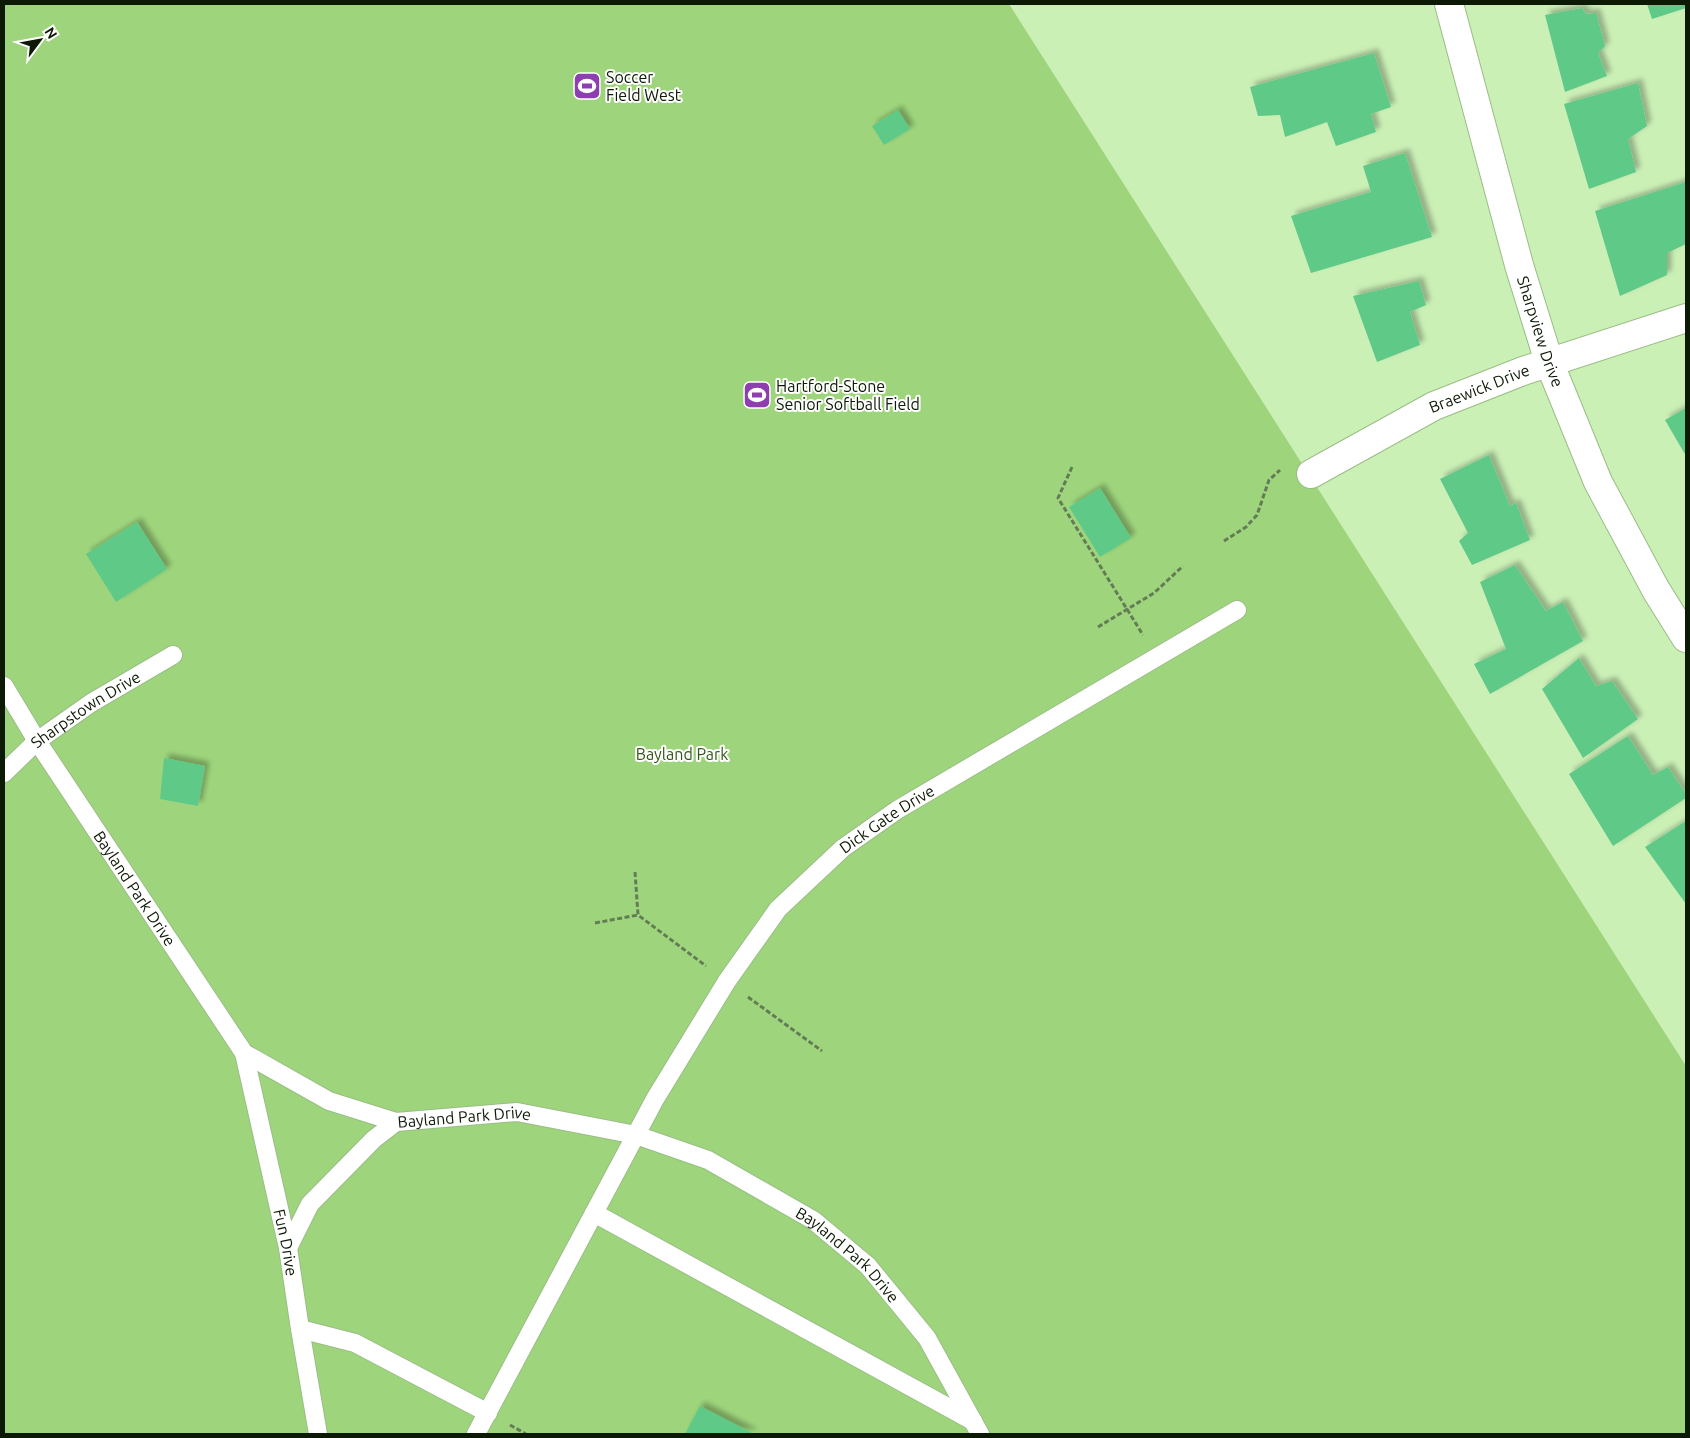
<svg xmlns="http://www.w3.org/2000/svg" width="1690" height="1438" viewBox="0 0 1690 1438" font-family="Ubuntu,sans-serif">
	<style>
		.green { fill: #9ed57c }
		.building { fill: #5fc988; filter: url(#shadow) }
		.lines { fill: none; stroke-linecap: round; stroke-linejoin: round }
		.lane-casing { stroke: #9abd85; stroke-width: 20 }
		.street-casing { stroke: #9abd85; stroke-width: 30 }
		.secondary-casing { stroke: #9abd85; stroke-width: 30 }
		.path { stroke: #647c56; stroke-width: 3; stroke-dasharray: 5 2.5; stroke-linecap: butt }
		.lane { stroke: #fff; stroke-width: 18 }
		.street { stroke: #fff; stroke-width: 28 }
		.secondary { stroke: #fff; stroke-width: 28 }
		.labels { text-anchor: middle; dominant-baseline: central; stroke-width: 4; stroke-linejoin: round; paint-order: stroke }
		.poi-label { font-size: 16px; fill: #0c1904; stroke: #fff; text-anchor: start }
		.street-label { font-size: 16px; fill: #0c1904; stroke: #fff }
		.park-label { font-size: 16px; fill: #325617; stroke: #fff }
	</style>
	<defs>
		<filter id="shadow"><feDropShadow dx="4.5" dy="-4.5" stdDeviation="2.5" flood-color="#0004"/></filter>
	</defs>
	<rect width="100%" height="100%" fill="#cbf0b6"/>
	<path class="green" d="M4,4H1009L1686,1066V1434H4Z"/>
	<g class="building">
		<path d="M1647,4H1686V8L1652,19Z"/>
		<path d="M1582,8L1586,14L1596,13L1605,46L1598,53L1607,76L1565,92L1545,15Z"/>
		<path d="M1374,53L1391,107L1371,114L1376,132L1336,146L1327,122L1285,137L1280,115L1258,116L1250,87Z"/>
		<path d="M1638,83L1647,126L1628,139L1636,172L1589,189L1564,104Z"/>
		<path d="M898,110L910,129L884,145L872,126Z"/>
		<path d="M1405,153L1432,237L1311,273L1291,216L1371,192L1363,166Z"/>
		<path d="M1686,182V244L1667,253V275L1620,296L1595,211Z"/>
		<path d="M1419,281L1426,305L1410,312L1420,345L1377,362L1353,296Z"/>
		<path d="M1686,408V456L1665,420Z"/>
		<path d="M1489,455L1510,506L1516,503L1530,540L1472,565L1459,541L1468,533L1440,479Z"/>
		<path d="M1100,488L1131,538L1100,557L1069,507Z"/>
		<path d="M137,522L167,569L116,602L86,554Z"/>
		<path d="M1515,565L1546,611L1563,602L1583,641L1490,694L1474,664L1506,649L1480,582Z"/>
		<path d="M1579,658L1596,686L1612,681L1638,719L1583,758L1542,689Z"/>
		<path d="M1628,736L1653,775L1668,767L1686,794V798L1613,846L1569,774Z"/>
		<path d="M164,758L205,766L198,806L160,799Z"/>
		<path d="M1686,821V904L1645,847Z"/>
		<path d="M700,1406L754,1434H685Z"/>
	</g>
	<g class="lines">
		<g class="lane-casing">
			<g id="lane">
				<path id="s1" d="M4,686L37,741L244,1053L329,1101L396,1122L517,1112L636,1135L708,1160L813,1220L868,1266L927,1338L980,1434"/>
				<path id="s2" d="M4,773L37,741L91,703L173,655"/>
				<path id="s3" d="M244,1053L288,1248L300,1329L318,1434"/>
				<path d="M594,1213L973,1421"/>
				<path d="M288,1248L310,1204L374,1139L396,1122"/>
				<path d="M300,1329L355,1343L488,1413"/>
				<path id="s4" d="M476,1434L655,1099L727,981L778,909L843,848L897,810L1237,610"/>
			</g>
		</g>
		<g class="street-casing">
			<g id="street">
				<path id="s5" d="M1311,474L1434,406L1523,371L1686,318"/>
			</g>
		</g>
		<g class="secondary-casing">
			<g id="secondary">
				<path id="s6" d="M1449,4L1519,265L1549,362L1598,482L1656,590L1686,638"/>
			</g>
		</g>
		<g class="path">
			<path d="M1072,467L1058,498L1143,635"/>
			<path d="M1224,541L1246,527L1257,515L1269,480L1280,470"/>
			<path d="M1098,627L1154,593L1183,566"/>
			<path d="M635,872L638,915L706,966"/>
			<path d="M595,923L638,915"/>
			<path d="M748,997L822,1051"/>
			<path d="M510,1425L526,1434"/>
		</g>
		<use href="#lane" class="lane"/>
		<use href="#street" class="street"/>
		<use href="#secondary" class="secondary"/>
	</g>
	<defs>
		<g id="stadium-square" transform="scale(1.4375)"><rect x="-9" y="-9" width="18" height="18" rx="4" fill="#8e3faf" stroke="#fff"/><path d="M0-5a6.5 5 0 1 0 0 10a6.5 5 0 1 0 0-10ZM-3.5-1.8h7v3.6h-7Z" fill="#fff"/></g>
	</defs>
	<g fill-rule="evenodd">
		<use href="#stadium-square" x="587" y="86"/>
		<use href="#stadium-square" x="757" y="395"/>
	</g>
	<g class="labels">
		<g class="poi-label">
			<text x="606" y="77">Soccer<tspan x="606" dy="18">Field West</tspan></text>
			<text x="776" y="386">Hartford-Stone<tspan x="776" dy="18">Senior Softball Field</tspan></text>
		</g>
		<g class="street-label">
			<text stroke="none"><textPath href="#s6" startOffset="340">Sharpview Drive</textPath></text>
			<text stroke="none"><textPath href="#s5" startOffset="189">Braewick Drive</textPath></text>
			<text stroke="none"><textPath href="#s2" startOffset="104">Sharpstown Drive</textPath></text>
			<text stroke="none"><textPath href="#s4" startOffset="748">Dick Gate Drive</textPath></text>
			<text stroke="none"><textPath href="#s1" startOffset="241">Bayland Park Drive</textPath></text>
			<text stroke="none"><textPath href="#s1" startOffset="675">Bayland Park Drive</textPath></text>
			<text stroke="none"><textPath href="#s3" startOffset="194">Fun Drive</textPath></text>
			<text stroke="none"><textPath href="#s1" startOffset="1095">Bayland Park Drive</textPath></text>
		</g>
		<g class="park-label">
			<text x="682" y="754">Bayland Park</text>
		</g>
	</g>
	<rect width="1690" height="1438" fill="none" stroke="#0c1904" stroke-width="10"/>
	<g transform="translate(40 40) rotate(58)" stroke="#ffffff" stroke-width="4" paint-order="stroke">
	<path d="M0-4L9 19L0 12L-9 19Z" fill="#0c1904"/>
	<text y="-8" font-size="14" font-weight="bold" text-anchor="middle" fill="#0c1904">N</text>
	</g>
</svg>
